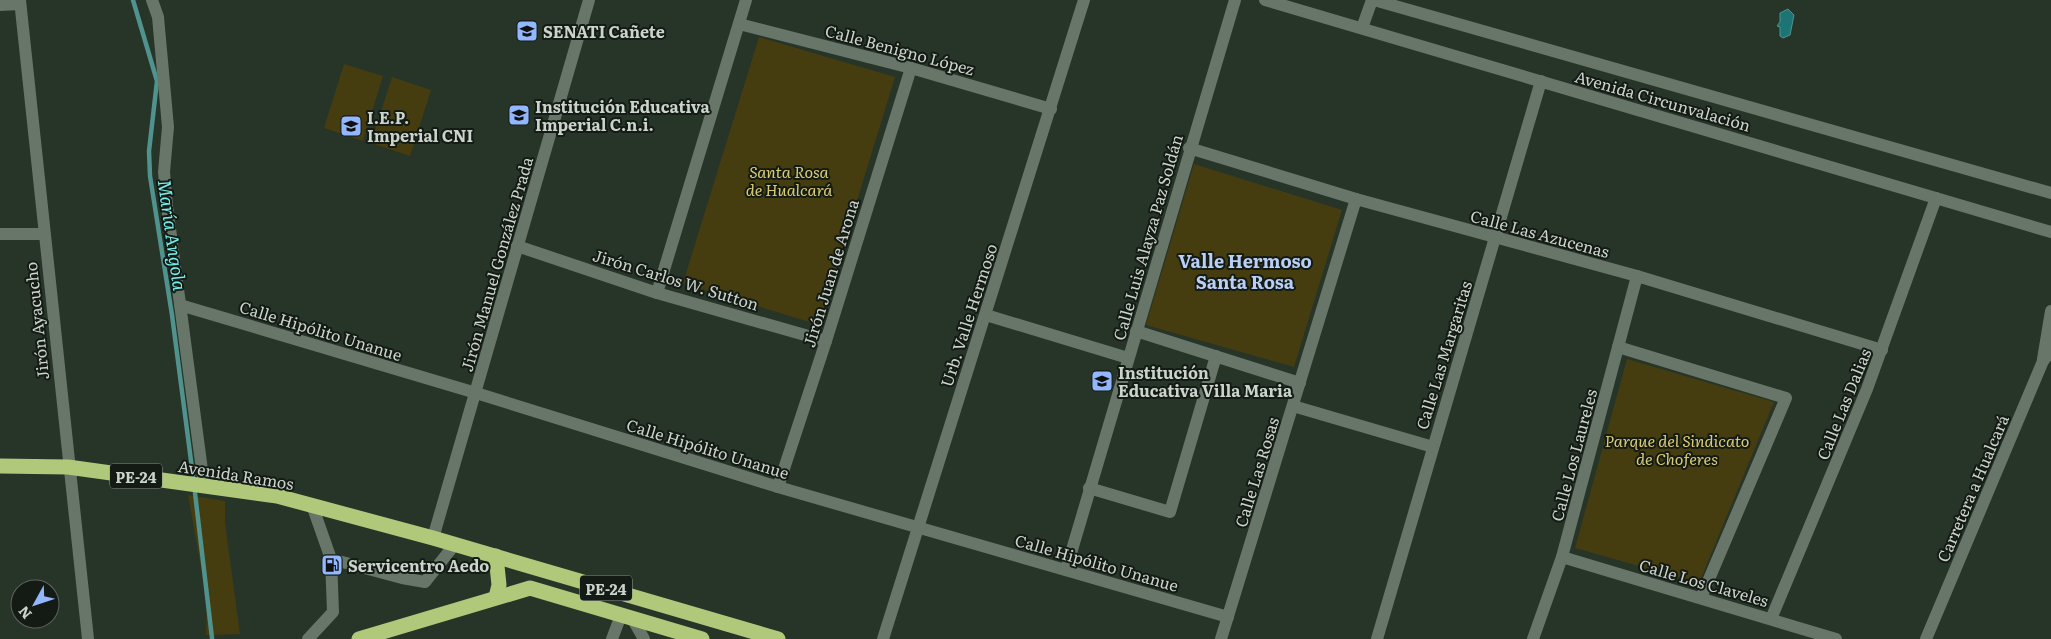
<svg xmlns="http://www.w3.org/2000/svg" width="2051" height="639" viewBox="0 0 2051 639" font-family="Literata,serif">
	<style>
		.green { fill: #453d10 }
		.water { fill: #1c7574; stroke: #50928e }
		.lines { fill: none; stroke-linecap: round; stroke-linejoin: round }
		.stream { stroke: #50928e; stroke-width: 4.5 }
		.minor { stroke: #677668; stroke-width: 12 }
		.highway { stroke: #afc87a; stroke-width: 15 }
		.labels { text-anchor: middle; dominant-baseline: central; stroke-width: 4; stroke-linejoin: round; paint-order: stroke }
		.shield { fill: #141a14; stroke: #949c95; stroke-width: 1 }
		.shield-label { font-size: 15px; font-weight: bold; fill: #cbd4cc }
		.poi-label { font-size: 16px; font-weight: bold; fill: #cbd4cc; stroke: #141a14; text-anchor: start }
		.street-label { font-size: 16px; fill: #cbd4cc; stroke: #141a14 }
		.park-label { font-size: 16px; font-style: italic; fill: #d9cb74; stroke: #141a14 }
		.water-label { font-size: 18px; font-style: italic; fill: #74efec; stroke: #141a14 }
		.neighbourhood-label { font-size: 18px; font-weight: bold; fill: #bacff6; stroke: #141a14 }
	</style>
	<rect width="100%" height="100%" fill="#273428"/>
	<g class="green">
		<path d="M759,37L895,77L819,325L683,283Z"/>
		<path d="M344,64L383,76L363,141L324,128Z"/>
		<path d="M392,77L431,90L410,156L371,143Z"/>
		<path d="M1194,164L1342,210L1294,367L1146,325Z"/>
		<path d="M1627,359L1774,402L1699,583L1575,548Z"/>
		<path d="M188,495L225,501V523L240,634L206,635L207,601Z"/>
	</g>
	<path class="water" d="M1788,9L1794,15L1790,35L1783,38L1780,36V27L1777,26L1780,22V13Z"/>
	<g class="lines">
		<g class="stream">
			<path d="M133,0L157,81L149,151L150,176L172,315L193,476"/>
			<path d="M195,493L212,638"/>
		</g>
		<g class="minor">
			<path d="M20,0L88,639"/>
			<path d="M152,0L158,17L168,127L164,172L167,206L204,485"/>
			<path d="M1265,0L2051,232"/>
			<path d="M1374,0L2051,193"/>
			<path d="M0,5L20,4"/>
			<path d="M739,24L911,68L1051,109"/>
			<path d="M1362,28L1372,0"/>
			<path d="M1189,148L1356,199L1637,276L1882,350"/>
			<path d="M0,234H43"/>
			<path d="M517,246L657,293L826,341"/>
			<path d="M657,293L746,0"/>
			<path d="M180,305L476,393L778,487L1228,617"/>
			<path d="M986,315L1128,358"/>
			<path d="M1136,331L1300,383"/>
			<path d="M1618,347L1786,398L1701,598"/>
			<path d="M2043,359L2051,311"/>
			<path d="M1293,406L1433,447"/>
			<path d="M778,487L826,341L911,68"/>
			<path d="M1089,488L1170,512L1216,356"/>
			<path d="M433,538L589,0"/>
			<path d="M1562,557L1836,639"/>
			<path d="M331,559L402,578L425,582L455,544"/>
			<path d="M1066,570L1235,0"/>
			<path d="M632,618L644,639"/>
			<path d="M1771,619L1867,389L1936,198"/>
			<path d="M308,639L333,612L331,559L312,505"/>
			<path d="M612,639L621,615"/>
			<path d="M883,639L1084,0"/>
			<path d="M1221,639L1356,199"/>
			<path d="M1377,639L1541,81"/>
			<path d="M1533,639L1562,557L1637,276"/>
			<path d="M1926,639L2043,361L2051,351"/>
		</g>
		<g class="highway">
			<path d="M0,466L68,467L277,496L433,538L778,639"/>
			<path d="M496,556L499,585L496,597"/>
			<path d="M359,639L530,588L702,639"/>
		</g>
	</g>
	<defs>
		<g id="university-square" transform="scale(1.125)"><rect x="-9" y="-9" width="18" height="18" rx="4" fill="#93b7fd" stroke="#141a14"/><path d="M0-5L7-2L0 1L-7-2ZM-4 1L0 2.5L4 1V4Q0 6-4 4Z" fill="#111"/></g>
		<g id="school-square" transform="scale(1.125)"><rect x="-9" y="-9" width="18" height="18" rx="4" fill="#93b7fd" stroke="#141a14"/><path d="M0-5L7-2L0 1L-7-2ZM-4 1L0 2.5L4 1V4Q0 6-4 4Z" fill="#111"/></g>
		<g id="fuel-square" transform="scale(1.125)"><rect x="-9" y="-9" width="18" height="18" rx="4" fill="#93b7fd" stroke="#141a14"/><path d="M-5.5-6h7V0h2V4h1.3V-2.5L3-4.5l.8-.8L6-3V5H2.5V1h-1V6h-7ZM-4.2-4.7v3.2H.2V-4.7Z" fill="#111"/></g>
	</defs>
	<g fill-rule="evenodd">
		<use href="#university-square" x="527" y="31"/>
		<use href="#school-square" x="519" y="115"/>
		<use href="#school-square" x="351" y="126"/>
		<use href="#school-square" x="1102" y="381"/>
		<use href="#fuel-square" x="332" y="565"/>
	</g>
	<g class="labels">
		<g class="shield">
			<rect x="110" y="463.5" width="52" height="25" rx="4"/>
			<rect x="580" y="575.5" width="52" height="25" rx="4"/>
		</g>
		<g class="shield-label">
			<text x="136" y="476">PE-24</text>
			<text x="606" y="588">PE-24</text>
		</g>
		<g class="poi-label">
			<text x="543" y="31">SENATI Cañete</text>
			<text x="535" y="106">Institución Educativa<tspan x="535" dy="18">Imperial C.n.i.</tspan></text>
			<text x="367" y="117">I.E.P.<tspan x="367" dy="18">Imperial CNI</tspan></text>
			<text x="1118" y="372">Institución<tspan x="1118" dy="18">Educativa Villa Maria</tspan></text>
			<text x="348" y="565">Servicentro Aedo</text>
		</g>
		<g class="street-label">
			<text transform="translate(900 49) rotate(15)">Calle Benigno López</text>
			<text transform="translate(1663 100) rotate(16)">Avenida Circunvalación</text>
			<text transform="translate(1540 233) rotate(15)">Calle Las Azucenas</text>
			<text transform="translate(1147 237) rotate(-74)">Calle Luis Alayza Paz Soldán</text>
			<text transform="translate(496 264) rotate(-74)">Jirón Manuel González Prada</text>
			<text transform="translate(830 273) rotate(-73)">Jirón Juan de Arona</text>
			<text transform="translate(676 279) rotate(17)">Jirón Carlos W. Sutton</text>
			<text transform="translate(968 315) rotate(-72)">Urb. Valle Hermoso</text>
			<text transform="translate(36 321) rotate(-96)">Jirón Ayacucho</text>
			<text transform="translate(321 330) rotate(17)">Calle Hipólito Unanue</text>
			<text transform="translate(1443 355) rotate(-73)">Calle Las Margaritas</text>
			<text transform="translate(1843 404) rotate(-68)">Calle Las Dalias</text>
			<text transform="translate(708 448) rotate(17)">Calle Hipólito Unanue</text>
			<text transform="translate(1573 455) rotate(-75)">Calle Los Laureles</text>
			<text transform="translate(1256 472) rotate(-73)">Calle Las Rosas</text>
			<text transform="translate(236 474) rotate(9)">Avenida Ramos</text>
			<text transform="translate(1972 488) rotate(-67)">Carretera a Hualcará</text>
			<text transform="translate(1097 562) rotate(16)">Calle Hipólito Unanue</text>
			<text transform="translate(1704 582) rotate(16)">Calle Los Claveles</text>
		</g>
		<g class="park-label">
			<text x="789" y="171">Santa Rosa<tspan x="789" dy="18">de Hualcará</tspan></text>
			<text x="1677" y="440">Parque del Sindicato<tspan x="1677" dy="18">de Choferes</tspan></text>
		</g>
		<g class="water-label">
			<text transform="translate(173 235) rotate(82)">María Angola</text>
		</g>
		<g class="neighbourhood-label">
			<text x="1245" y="260">Valle Hermoso<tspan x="1245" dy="21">Santa Rosa</tspan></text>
		</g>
	</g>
	<g transform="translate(35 604) rotate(230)"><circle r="24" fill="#141a14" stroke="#5d645e"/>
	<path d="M0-4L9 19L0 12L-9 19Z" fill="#93b7fd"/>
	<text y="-8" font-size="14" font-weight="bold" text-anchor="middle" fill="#cbd4cc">N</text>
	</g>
</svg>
